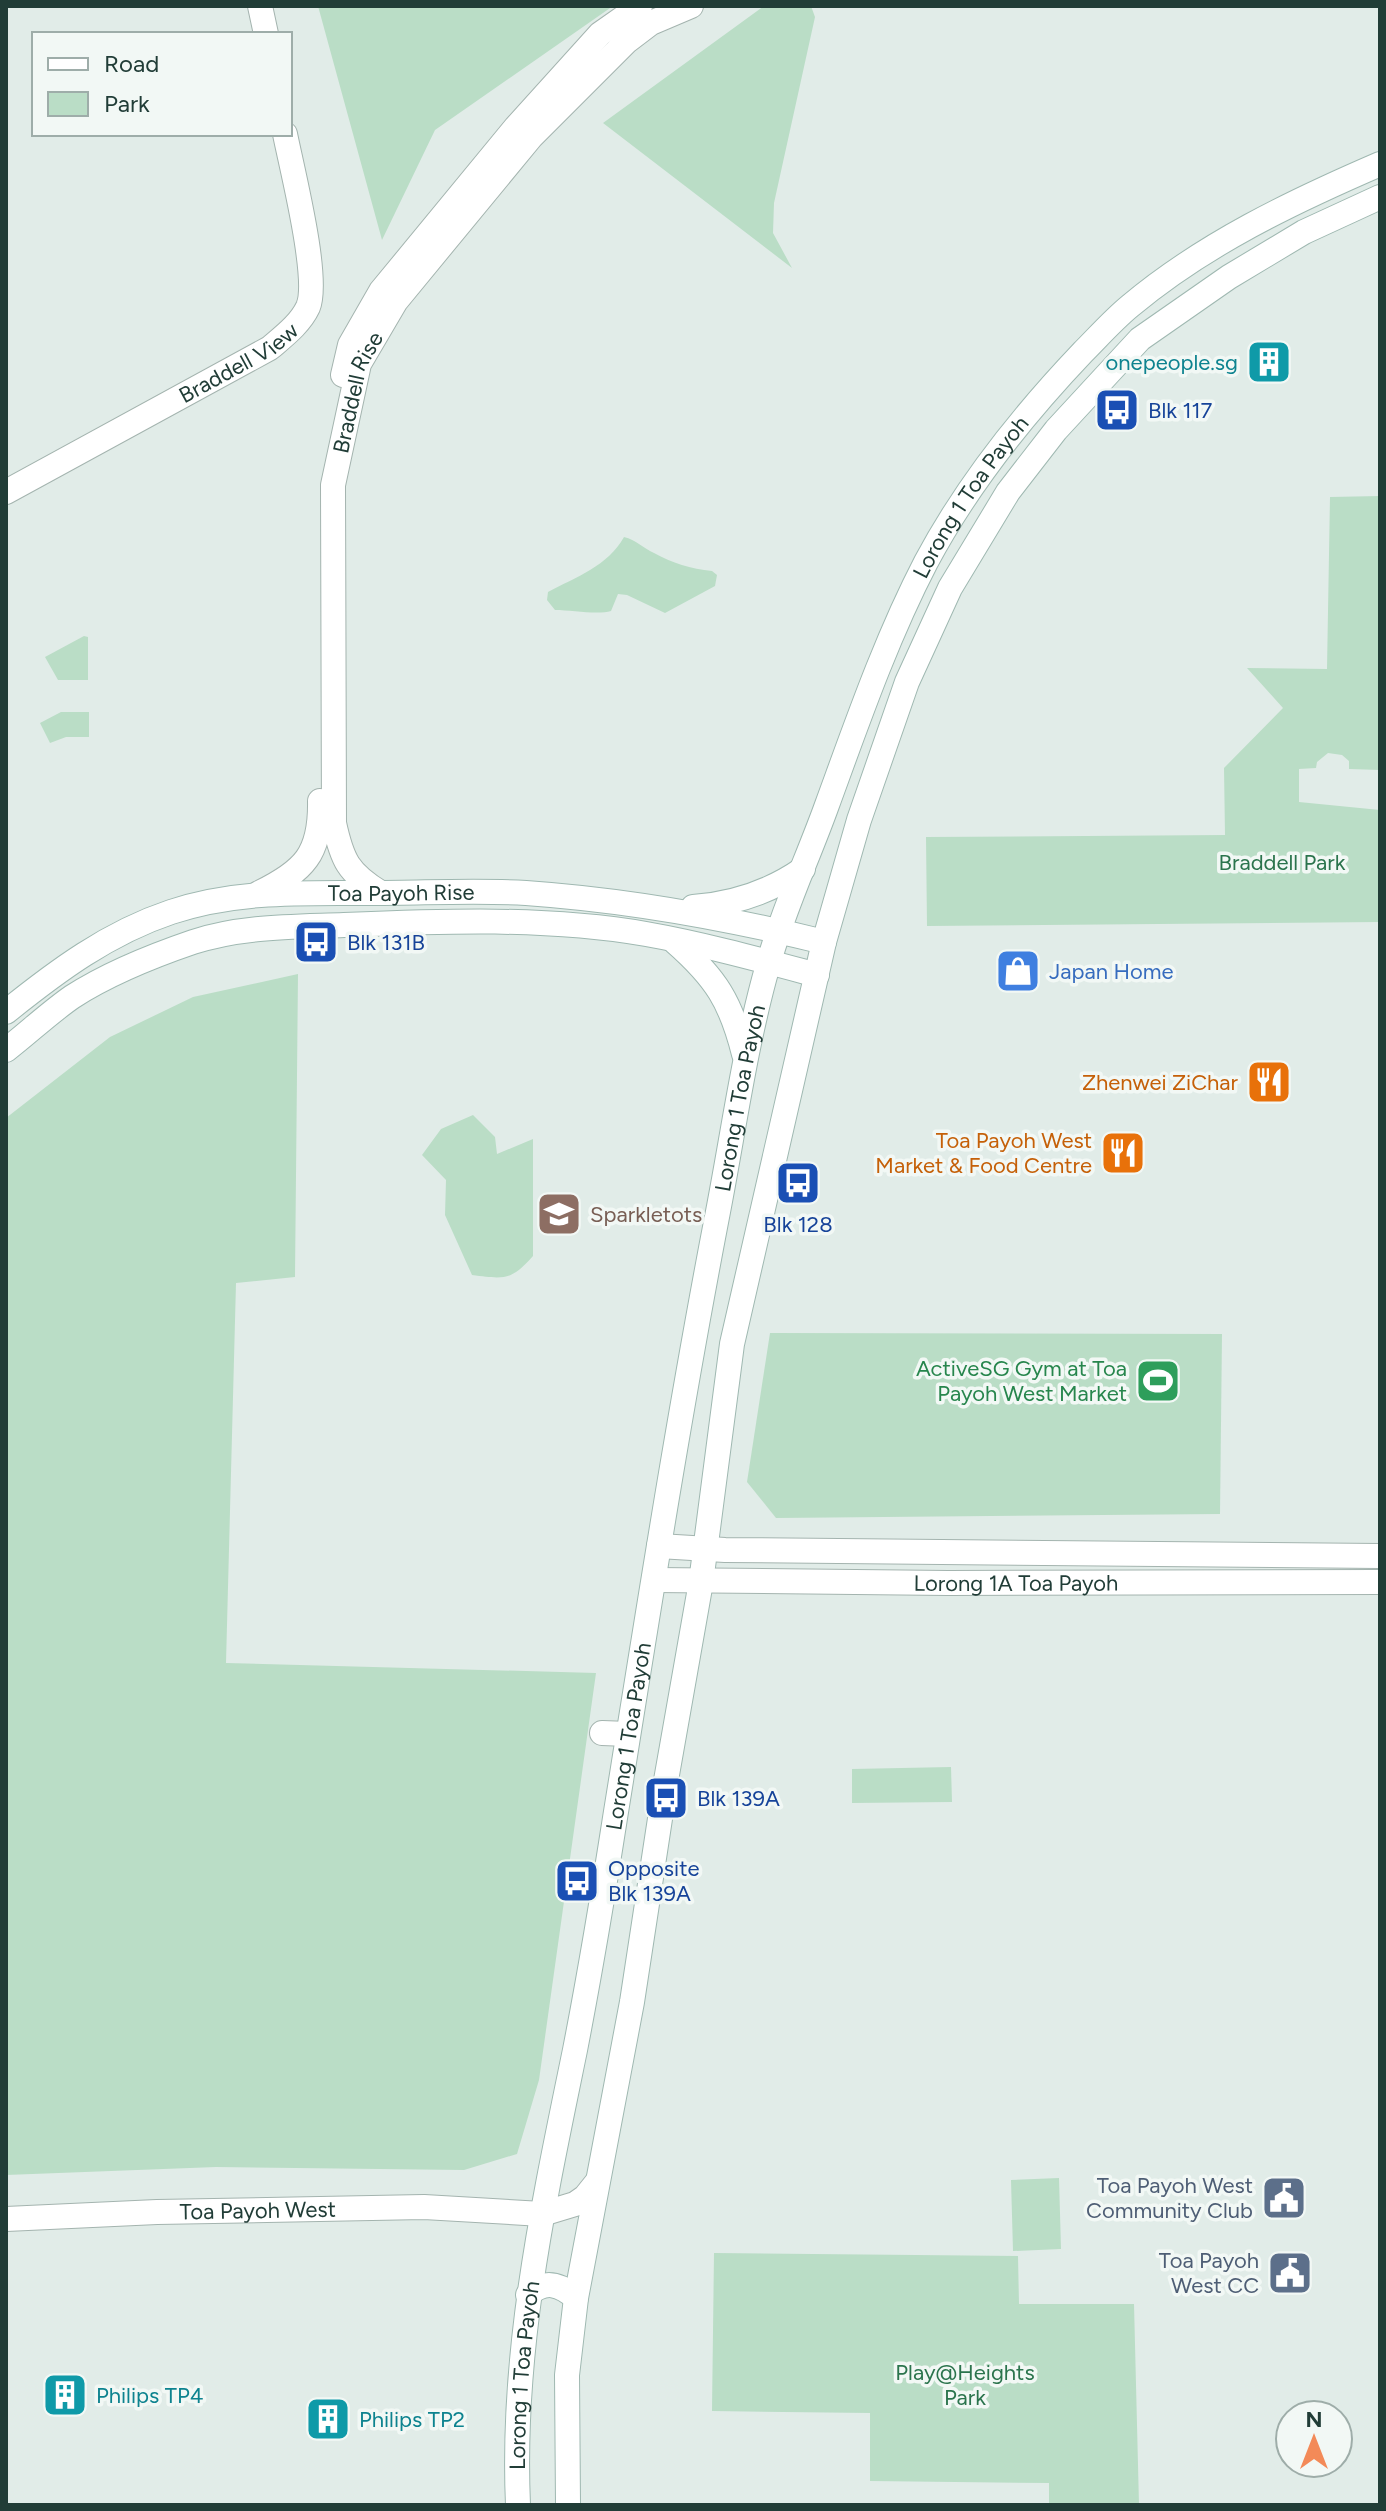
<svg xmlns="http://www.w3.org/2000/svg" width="1386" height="2511" viewBox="0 0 1386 2511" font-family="Figtree,sans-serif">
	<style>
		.green { fill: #baddc6 }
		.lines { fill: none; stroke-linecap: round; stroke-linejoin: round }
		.street-casing { stroke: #a4b4af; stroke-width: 26 }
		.secondary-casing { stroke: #9fb8b1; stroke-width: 26 }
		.street { stroke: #fff; stroke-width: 24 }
		.secondary { stroke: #fff; stroke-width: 24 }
		.labels { text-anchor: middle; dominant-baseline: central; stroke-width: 7; stroke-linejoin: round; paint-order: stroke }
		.street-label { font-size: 22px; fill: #213d37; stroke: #f2f8f5 }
		.culture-label { font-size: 22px; fill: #0d838f; stroke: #f2f8f5; text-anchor: start }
		.transit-label { font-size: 22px; fill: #164399; stroke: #f2f8f5; text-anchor: start }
		.park-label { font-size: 22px; fill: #2b744d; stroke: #f2f8f5 }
		.shop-label { font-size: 22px; fill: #366cbe; stroke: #f2f8f5; text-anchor: start }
		.food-label { font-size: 22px; fill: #c56008; stroke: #f2f8f5; text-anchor: end }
		.education-label { font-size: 22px; fill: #785e54; stroke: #f2f8f5; text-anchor: start }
		.leisure-label { font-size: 22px; fill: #27864d; stroke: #f2f8f5; text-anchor: end }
		.service-label { font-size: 22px; fill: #4e5e75; stroke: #f2f8f5; text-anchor: end }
	</style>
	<rect width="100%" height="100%" fill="#e1ece8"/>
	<g class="green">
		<path d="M318,6H613L435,130L382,240Z"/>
		<path d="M764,6H811L815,17L774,203L773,233L792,268L603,123Z"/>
		<path d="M1380,496V770L1349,769V761L1342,755L1328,753L1317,762L1316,768L1299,769V802L1380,810V922L927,926L926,837L1225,835L1224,768L1283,708L1247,668L1327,669L1330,497Z"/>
		<path d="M624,537C636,540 643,548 654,553C672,563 691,569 712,571L717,575L715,586L665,613L627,595L618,594L611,611C598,615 571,610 555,610L547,600L548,592C576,577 608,566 624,537Z"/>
		<path d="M84,636L88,637V680H58L45,657Z"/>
		<path d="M61,712H89V737H66L50,743L40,723Z"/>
		<path d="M298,974L295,1277L236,1283L226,1663L596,1673L539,2080L517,2154L464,2170L216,2167L6,2175V1118L110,1037L193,997Z"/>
		<path d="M473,1115L495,1137L497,1154L533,1139V1256C511,1281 504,1279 472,1275L445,1215L446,1180L422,1155L441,1129Z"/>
		<path d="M770,1333L1222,1334L1220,1514L776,1518L747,1482Z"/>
		<path d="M951,1767L952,1802L852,1803V1769Z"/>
		<path d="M1059,2178L1061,2249L1013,2251L1011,2180Z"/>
		<path d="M714,2253L1018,2256L1019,2304H1134L1139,2505H1049V2483L870,2481V2413L712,2411Z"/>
	</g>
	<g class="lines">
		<g class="street-casing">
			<g id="street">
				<path d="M260,6L266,34"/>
				<path d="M343,375L350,345L381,291L516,127L600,34L640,6"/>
				<path id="s1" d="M6,492L270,348C284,336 300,324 308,307C320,279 292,169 285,134"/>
				<path d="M259,893C304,871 321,854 320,801"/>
				<path id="s2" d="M381,893C348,873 342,860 334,823L333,485L359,364L396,301L531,137L626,42L651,23L691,6"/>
				<path d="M659,1546L725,1550L1380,1556"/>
				<path id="s3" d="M654,1580L948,1583L1380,1582"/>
				<path d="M602,1733L628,1734"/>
				<path id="s4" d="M6,2219L157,2212L424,2207L542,2214L575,2204L585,2197L597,2182"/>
			</g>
		</g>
		<g class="secondary-casing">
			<g id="secondary">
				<path d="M693,907C734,904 770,892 803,869"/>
				<path d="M675,942C716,978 731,1002 744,1054"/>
				<path id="s5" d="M6,1012C57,971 108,933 171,912C237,890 305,893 374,893C425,893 475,890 526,893C625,900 727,918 824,942"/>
				<path d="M6,1050C28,1033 49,1013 72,997C109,973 152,956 193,942C242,926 293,927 344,925C444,921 546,917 646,934C703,944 761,960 817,975"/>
				<path d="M528,2295C545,2279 560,2284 576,2298"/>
				<path id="s6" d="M518,2505C511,2350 544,2201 575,2050C590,1973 603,1895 615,1818C647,1619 678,1420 716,1222C733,1136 744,1049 768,965C783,910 808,858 827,805C857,723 886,639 926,562C967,485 1023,415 1083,352C1098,337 1113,320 1130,306C1204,244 1292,202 1380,164"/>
				<path d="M568,2505L567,2375L576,2298L632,2002L665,1786L701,1582L732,1344L824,942L859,820L907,682L950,588L1008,492L1056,430L1140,339L1229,277L1304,232L1380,197"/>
			</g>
		</g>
		<use href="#street" class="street"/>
		<use href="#secondary" class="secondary"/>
	</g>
	<defs>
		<g id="building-square" transform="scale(2.3)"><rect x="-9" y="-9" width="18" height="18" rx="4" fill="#0f9aa8" stroke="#f2f8f5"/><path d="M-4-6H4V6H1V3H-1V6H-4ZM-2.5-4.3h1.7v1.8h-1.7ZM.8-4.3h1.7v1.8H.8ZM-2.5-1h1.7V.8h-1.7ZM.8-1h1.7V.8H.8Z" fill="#fff"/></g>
		<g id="bus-square" transform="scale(2.3)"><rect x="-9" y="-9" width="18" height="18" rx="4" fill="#1a4fb4" stroke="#f2f8f5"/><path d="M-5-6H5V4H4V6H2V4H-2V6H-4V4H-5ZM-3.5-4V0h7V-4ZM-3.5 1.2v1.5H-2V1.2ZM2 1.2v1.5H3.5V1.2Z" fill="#fff"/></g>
		<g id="shop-square" transform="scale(2.3)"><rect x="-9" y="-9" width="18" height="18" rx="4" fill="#3f7fe0" stroke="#f2f8f5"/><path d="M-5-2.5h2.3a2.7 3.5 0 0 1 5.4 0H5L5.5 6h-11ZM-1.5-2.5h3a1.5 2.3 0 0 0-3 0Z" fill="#fff"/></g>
		<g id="restaurant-square" transform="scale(2.3)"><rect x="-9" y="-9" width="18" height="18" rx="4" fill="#e8710a" stroke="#f2f8f5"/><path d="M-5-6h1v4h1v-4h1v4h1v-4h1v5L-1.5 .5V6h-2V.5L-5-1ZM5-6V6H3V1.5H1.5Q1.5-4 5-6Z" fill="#fff"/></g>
		<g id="school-square" transform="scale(2.3)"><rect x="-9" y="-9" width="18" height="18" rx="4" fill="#8d6e63" stroke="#f2f8f5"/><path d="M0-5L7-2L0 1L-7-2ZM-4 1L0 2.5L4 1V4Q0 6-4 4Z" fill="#fff"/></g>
		<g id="stadium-square" transform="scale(2.3)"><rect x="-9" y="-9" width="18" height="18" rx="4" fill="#2e9e5b" stroke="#f2f8f5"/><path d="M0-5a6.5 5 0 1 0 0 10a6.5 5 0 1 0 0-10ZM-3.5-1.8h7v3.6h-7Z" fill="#fff"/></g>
		<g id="civic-square" transform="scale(2.3)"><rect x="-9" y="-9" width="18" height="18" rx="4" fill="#5c6f8a" stroke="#f2f8f5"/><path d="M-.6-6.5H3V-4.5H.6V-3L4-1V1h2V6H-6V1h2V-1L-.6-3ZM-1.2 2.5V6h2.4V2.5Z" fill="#fff"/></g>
	</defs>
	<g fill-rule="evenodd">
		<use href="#building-square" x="1269" y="362"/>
		<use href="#bus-square" x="1117" y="410"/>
		<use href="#bus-square" x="316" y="942"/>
		<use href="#shop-square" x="1018" y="971"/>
		<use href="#restaurant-square" x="1269" y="1082"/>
		<use href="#restaurant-square" x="1123" y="1153"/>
		<use href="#bus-square" x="798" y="1183"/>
		<use href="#school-square" x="559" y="1214"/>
		<use href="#stadium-square" x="1158" y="1381"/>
		<use href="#bus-square" x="666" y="1798"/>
		<use href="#bus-square" x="577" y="1881"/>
		<use href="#civic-square" x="1284" y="2198"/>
		<use href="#civic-square" x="1290" y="2273"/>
		<use href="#building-square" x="65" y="2395"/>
		<use href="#building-square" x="328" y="2419"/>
	</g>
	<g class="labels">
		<g class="street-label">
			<text stroke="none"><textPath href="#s1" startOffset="266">Braddell View</textPath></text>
			<text stroke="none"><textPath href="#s2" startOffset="522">Braddell Rise</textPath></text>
			<text stroke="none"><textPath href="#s6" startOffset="2074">Lorong 1 Toa Payoh</textPath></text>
			<text stroke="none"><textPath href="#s5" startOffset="426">Toa Payoh Rise</textPath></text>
			<text stroke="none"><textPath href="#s6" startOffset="1426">Lorong 1 Toa Payoh</textPath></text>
			<text stroke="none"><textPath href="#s3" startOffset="362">Lorong 1A Toa Payoh</textPath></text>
			<text stroke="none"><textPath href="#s6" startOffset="778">Lorong 1 Toa Payoh</textPath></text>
			<text stroke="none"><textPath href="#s4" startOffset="252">Toa Payoh West</textPath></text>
			<text stroke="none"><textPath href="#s6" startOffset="130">Lorong 1 Toa Payoh</textPath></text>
		</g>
		<g class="culture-label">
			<text x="1238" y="362" text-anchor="end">onepeople.sg</text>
			<text x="96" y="2395">Philips TP4</text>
			<text x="359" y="2419">Philips TP2</text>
		</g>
		<g class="transit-label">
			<text x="1148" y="410">Blk 117</text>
			<text x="347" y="942">Blk 131B</text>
			<text x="798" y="1224" text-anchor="middle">Blk 128</text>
			<text x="697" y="1798">Blk 139A</text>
			<text x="608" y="1868">Opposite<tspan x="608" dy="25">Blk 139A</tspan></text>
		</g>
		<g class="park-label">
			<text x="1282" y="862">Braddell Park</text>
			<text x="965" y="2372">Play@Heights<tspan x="965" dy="25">Park</tspan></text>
		</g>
		<g class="shop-label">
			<text x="1049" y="971">Japan Home</text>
		</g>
		<g class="food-label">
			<text x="1238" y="1082">Zhenwei ZiChar</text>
			<text x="1092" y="1140">Toa Payoh West<tspan x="1092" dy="25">Market &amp; Food Centre</tspan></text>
		</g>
		<g class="education-label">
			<text x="590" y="1214">Sparkletots</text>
		</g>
		<g class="leisure-label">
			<text x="1127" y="1368">ActiveSG Gym at Toa<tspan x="1127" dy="25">Payoh West Market</tspan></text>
		</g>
		<g class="service-label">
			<text x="1253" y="2185">Toa Payoh West<tspan x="1253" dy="25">Community Club</tspan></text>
			<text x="1259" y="2260">Toa Payoh<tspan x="1259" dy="25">West CC</tspan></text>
		</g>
	</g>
	<rect width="1386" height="2511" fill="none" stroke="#213d37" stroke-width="16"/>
	<rect x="32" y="32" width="260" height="104" fill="#f2f8f5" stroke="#9eada9" stroke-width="2"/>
	<rect x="48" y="58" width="40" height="12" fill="#ffffff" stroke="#9eada9" stroke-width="2"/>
	<text x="104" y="72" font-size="24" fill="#213d37">Road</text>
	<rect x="48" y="92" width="40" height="24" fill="#baddc6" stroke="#9eada9" stroke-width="2"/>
	<text x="104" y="112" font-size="24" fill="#213d37">Park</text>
	<g transform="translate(1314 2439)"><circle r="38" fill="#f2f8f5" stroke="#9eada9" stroke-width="2"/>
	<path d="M0-6L14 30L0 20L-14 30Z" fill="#f38a58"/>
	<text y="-12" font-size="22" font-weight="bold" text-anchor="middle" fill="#213d37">N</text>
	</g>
</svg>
